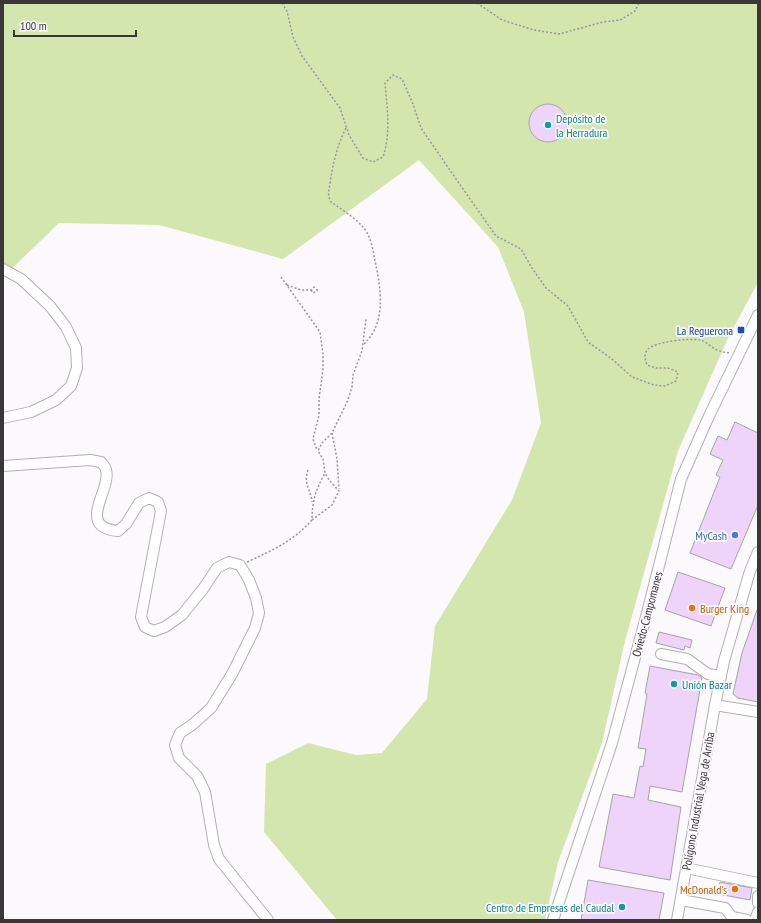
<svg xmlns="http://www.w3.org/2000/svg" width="761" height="923" viewBox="0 0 761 923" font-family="'PT Sans Narrow',sans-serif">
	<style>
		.green { fill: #d2e6ae }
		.building { fill: #eed4f8; stroke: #a6a4a7 }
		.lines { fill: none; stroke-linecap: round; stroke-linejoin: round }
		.minor-casing { stroke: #b2b0b3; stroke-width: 12 }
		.path { stroke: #989798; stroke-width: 1.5; stroke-dasharray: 2 2; stroke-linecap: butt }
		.minor { stroke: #fff; stroke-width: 10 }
		.culture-dot { fill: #0f9aa8; stroke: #fbf9fb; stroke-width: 1.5 }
		.transit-dot { fill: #1a4fb4; stroke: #fbf9fb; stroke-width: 1.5 }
		.shop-dot { fill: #3f7fe0; stroke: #fbf9fb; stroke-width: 1.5 }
		.food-dot { fill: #e8710a; stroke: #fbf9fb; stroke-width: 1.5 }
		.labels { text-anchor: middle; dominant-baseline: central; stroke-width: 3.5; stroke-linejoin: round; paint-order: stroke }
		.culture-label { font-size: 12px; fill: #0d838f; stroke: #fbf9fb; text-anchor: start }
		.transit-label { font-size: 12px; fill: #164399; stroke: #fbf9fb; text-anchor: end }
		.shop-label { font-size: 12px; fill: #366cbe; stroke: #fbf9fb; text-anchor: end }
		.food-label { font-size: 12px; fill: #c56008; stroke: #fbf9fb; text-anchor: start }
		.street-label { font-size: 12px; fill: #393839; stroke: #fbf9fb }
	</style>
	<rect width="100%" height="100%" fill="#fbf9fb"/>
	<path class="green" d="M3,3H758V282L728,338L678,451L625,641L602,743L558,862L545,920H337L264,832L266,764L308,743L356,755L382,753L427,699L435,626L512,500L541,423L524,312L498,247L419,160L283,259L159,225L59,223L3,277Z"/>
	<g class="building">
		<circle cx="548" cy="123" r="19"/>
		<path d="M735,422L758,433V505L731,569L690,553L720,477L716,475L723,460L710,454L718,436L727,440Z"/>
		<path d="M678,572L725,588L711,626L665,610Z"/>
		<path d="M757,610H758V702L738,698L733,694L742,653Z"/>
		<path d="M659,632L692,640L690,648L685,646L684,650L656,643Z"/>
		<path d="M650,666L698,675L702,678L682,792L650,786L648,800L681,807L670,880L599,867L613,794L634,798L640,766L643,767L646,749L638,748L647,694L645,693Z"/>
		<path d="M588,880L664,893L659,920H581Z"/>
		<path d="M720,882L752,888L750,900L718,894Z"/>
	</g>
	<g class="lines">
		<g class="minor-casing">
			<g id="minor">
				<path d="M3,269L21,279L50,306L66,327L76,348L77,368L71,386L56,400L31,412L3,418"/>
				<path d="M3,466L90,460L101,462C103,464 106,468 106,470C112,490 75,527 118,531L126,524L139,503L149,498L158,502L161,511L141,617L145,627L154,631L165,627L182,615L203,589L217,568L229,562L240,565L249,580L256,598L259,613L255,628L232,674L211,708L192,725L180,733L175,745L179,758L197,776L205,792L214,845L219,859L268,920"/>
				<path d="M661,654L687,659L708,674L721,676"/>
				<path d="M715,705L758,712"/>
				<path d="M686,868L758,883"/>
				<path d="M758,896V903"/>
				<path d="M681,900L725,908L732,917L747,920"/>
				<path d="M553,920L612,743L647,613L681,479L709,416L758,315"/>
				<path d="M677,920L715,705L724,661L750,571L758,552"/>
				<path d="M755,920L758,912"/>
			</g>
		</g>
		<g class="path">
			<path d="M282,3L287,11L293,37L302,56L340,108L349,135L363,158L373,162L383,157C391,133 387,108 385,83L393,75L402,79L413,104L421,128L454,176L496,236L521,249L532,268L546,288L568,306L588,342L612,359L632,377L654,385L665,386L676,381L678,372L668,368H656L647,365C645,360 644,355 647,350C655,341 690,338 701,340C707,342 712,348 717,350C721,352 725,352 729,353"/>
			<path d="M477,3L502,20L534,30L559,34L603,22L620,20L635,11L639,3"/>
			<path d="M346,128C337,146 333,163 330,183C329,190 327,195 331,202C341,209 354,217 362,226C371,235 373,250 375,261C381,289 387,323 363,345"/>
			<path d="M281,277L320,332L323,354V369L319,399V415L313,439L317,450"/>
			<path d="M287,285L301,290H311L314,287L317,288"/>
			<path d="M311,290L313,293L317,291V288"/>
			<path d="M332,433L337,459L339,489"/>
			<path d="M308,470C303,485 311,489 312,502"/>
			<path d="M312,520L332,505L339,491L329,480L325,473L323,459L318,451L322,443L332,433L348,400L352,387L353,375L362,351L366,319"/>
			<path d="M247,562C273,550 292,542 312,520C312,501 316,489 325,473"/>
		</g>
		<use href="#minor" class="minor"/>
	</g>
	<g class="culture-dot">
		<circle cx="548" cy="125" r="4"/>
		<circle cx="674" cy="684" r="4"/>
		<circle cx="622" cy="907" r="4"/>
	</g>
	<rect class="transit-dot" x="737" y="326" width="8" height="8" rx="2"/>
	<circle class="shop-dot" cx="735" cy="535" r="4"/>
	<g class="food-dot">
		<circle cx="692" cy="608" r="4"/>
		<circle cx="735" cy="889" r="4"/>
	</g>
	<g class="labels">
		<g class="culture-label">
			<text x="556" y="118">Depósito de<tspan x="556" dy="14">la Herradura</tspan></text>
			<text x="682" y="684">Unión Bazar</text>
			<text x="614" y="907" text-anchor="end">Centro de Empresas del Caudal</text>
		</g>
		<g class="transit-label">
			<text x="733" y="330">La Reguerona</text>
		</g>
		<g class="shop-label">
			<text x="727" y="535">MyCash</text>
		</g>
		<g class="food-label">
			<text x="700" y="608">Burger King</text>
			<text x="727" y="889" text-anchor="end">McDonald's</text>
		</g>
		<g class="street-label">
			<text transform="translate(647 614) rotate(-75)">Oviedo-Campomanes</text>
			<text transform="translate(698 801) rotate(-80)">Polígono Industrial Vega de Arriba</text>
		</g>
	</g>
	<rect width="761" height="923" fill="none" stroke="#393839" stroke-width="8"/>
	<path d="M14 30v6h122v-6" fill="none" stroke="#393839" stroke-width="2"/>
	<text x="20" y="30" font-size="12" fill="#393839" stroke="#fbf9fb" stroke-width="3" paint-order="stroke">100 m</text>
</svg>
